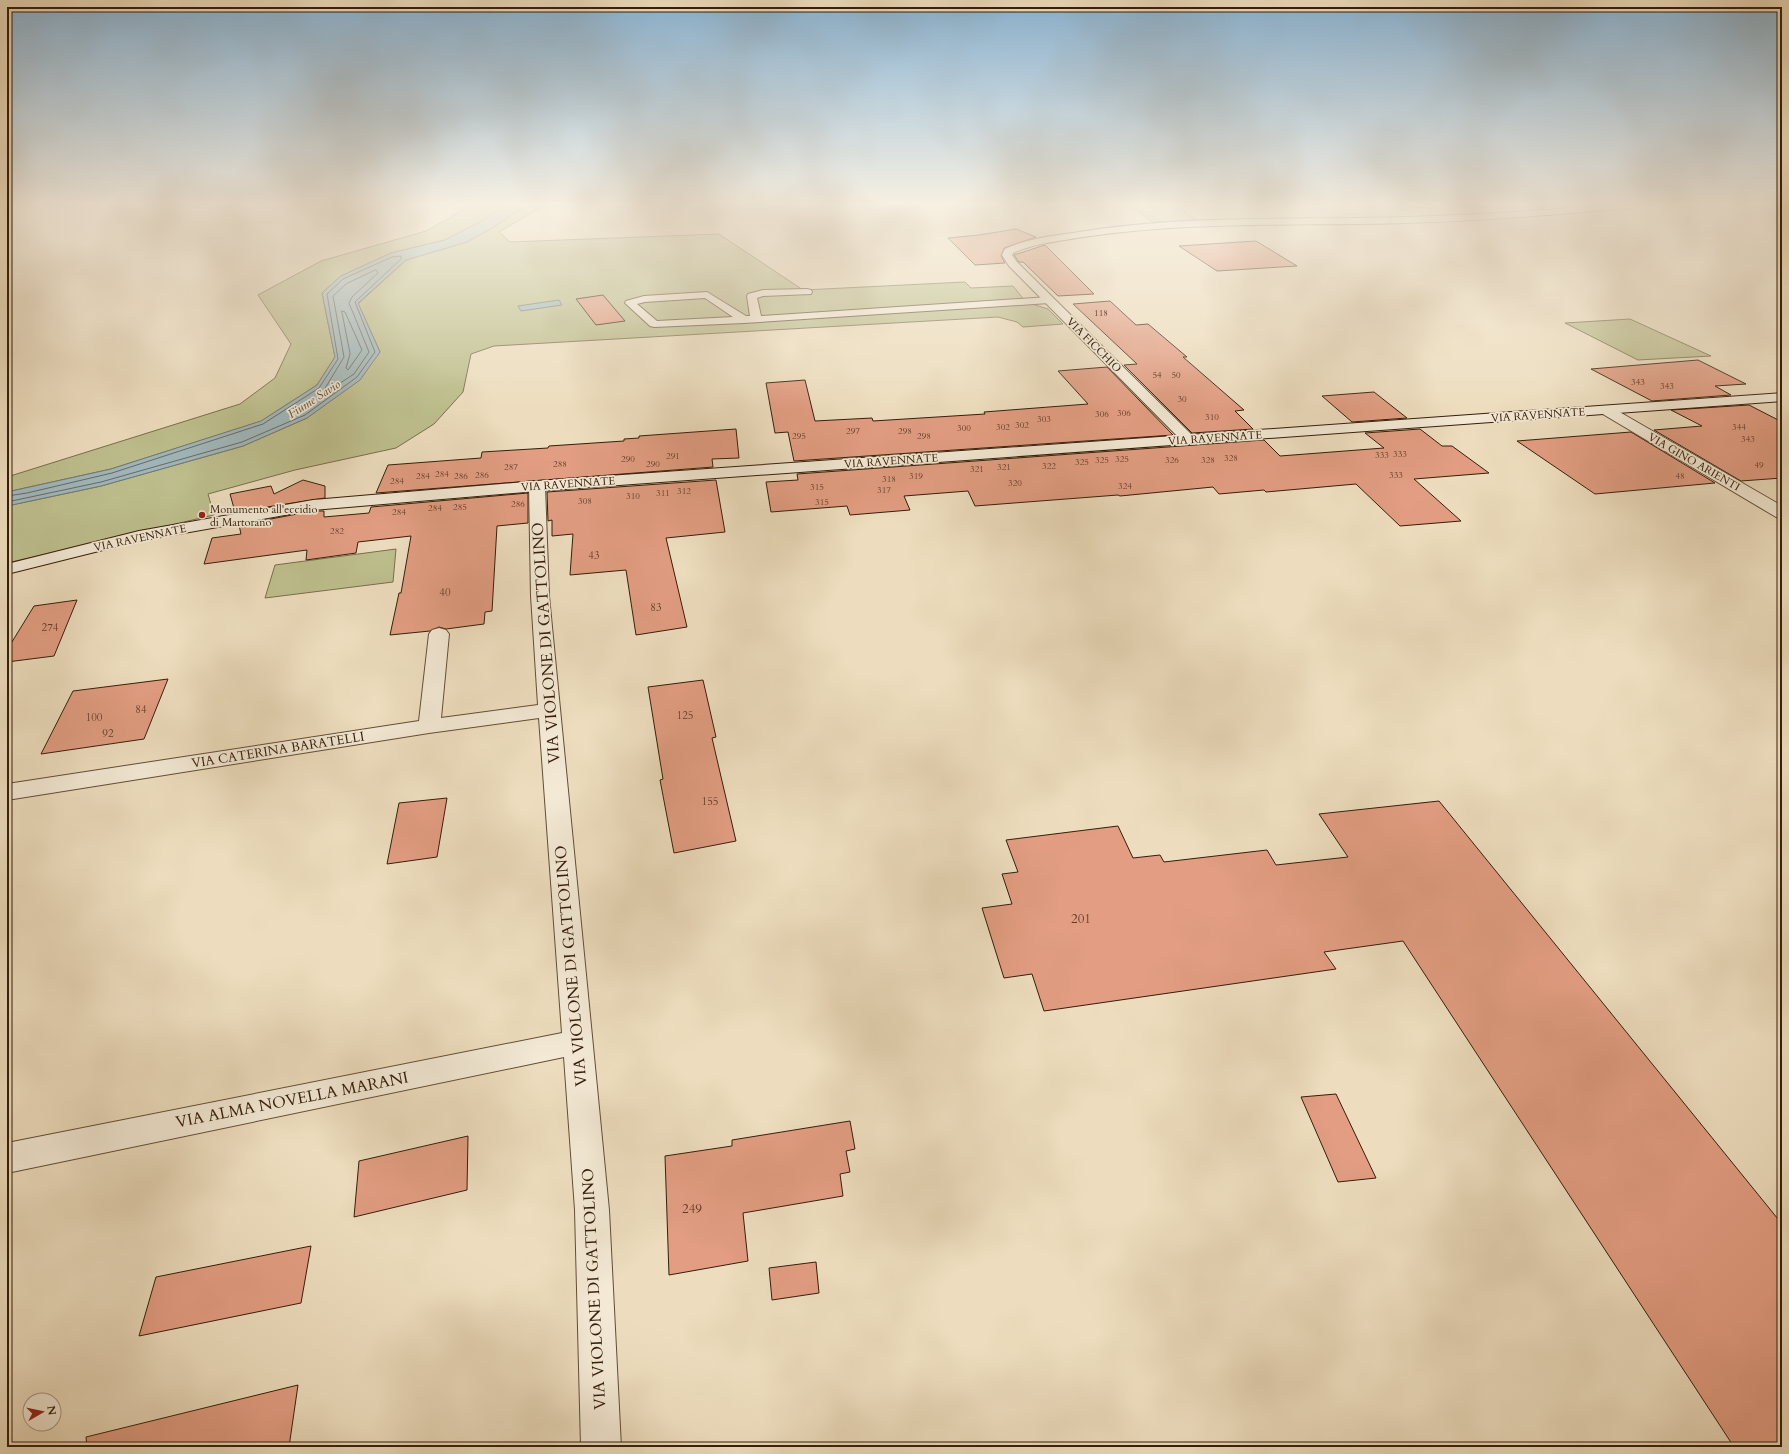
<svg xmlns="http://www.w3.org/2000/svg" width="1789" height="1454" viewBox="0 0 1789 1454" font-family="Cardo,serif">
	<style>
		.green { fill: #bebf8e; stroke: #7a6e4c }
		.water { fill: #a0b8bd; stroke: #757a75 }
		.lines { fill: none; stroke-linecap: round; stroke-linejoin: round }
		.shore { stroke: #6a6a63; stroke-width: 1 }
		.building { fill: #e29d82; stroke: #351d09 }
		.lane-casing { stroke: #634d36; stroke-width: 2 }
		.street-casing { stroke: #634d36; stroke-width: 2 }
		.secondary-casing { stroke: #351d09; stroke-width: 2 }
		.lane { fill: #f3e9d5; fill-rule: evenodd }
		.street { fill: #f3e9d5; fill-rule: evenodd }
		.secondary { fill: #f3e9d5; fill-rule: evenodd }
		.poi-dot { fill: #8f2418; stroke: #f3e9d5; stroke-width: 1.5 }
		.labels { text-anchor: middle; dominant-baseline: central; stroke-width: 3.5; stroke-linejoin: round; paint-order: stroke }
		.far-number-label { font-size: 9px; fill: #603d27 }
		.far-street-label { font-size: 11px; fill: #351d09; stroke: #f3e9d5 }
		.far-poi-label { font-size: 11px; fill: #351d09; stroke: #f3e9d5; text-anchor: start }
		.number-label { font-size: 11px; fill: #603d27 }
		.far-water-label { font-size: 12px; font-style: italic; fill: #554c3f; stroke: #f3e9d5 }
		.street-label { font-size: 13px; fill: #351d09; stroke: #f3e9d5 }
		.near-number-label { font-size: 13px; fill: #603d27 }
		.near-street-label { font-size: 16px; fill: #351d09; stroke: #f3e9d5 }
	</style>
	<rect width="100%" height="100%" fill="#edddbe"/>
	<filter id="stains"><feTurbulence type="fractalNoise" baseFrequency=".005" numOctaves="4"/><feColorMatrix values="0 0 0 0 .2 0 0 0 0 .09 0 0 0 0 .02 0 0 0 .5 -.17"/></filter>
	<radialGradient id="worn" r=".72"><stop offset=".6" stop-color="#630" stop-opacity="0"/><stop offset="1" stop-color="#630" stop-opacity=".3"/></radialGradient>
	<g class="green">
		<path d="M469,205H507L478,223L445,240L391,253L341,276L322,293L335,357L317,385L262,421L111,469L7,492V477L240,404L275,378L291,344L258,295L321,261L426,231L453,216Z"/>
		<path d="M526,205H545L499,232L510,242L719,234L803,290L965,282L971,288L1013,286L1026,302L1048,309L1063,324L1023,327L1017,322L998,317L494,346L471,354L463,392L434,424L396,448L295,470L208,494L214,515L7,563V506L101,486L243,446L307,418L380,352L358,304L406,260L467,242L492,228Z"/>
		<path d="M1128,205H1175L1198,221L1153,222Z"/>
		<path d="M1630,319L1711,356L1638,360L1565,323Z"/>
		<path d="M396,549L393,582L265,598L275,565Z"/>
	</g>
	<g class="water">
		<path d="M507,205H526L492,228L467,242L406,260L358,303L380,352L360,380L307,418L243,446L101,486L7,506V492L111,469L261,421L317,385L335,357L322,293L341,276L391,253L445,240L478,223Z"/>
		<path d="M559,300L562,305L521,311L518,306Z"/>
	</g>
	<g class="lines">
		<g class="shore">
			<path d="M376,270L378,273L352,297L349,303L369,352L354,374L325,393L324,390L344,357L333,296L346,284Z"/>
			<path d="M342,311L345,312L362,350L348,370L346,368L350,354Z"/>
			<path d="M309,401H312C310,407 303,411 297,411V409Z"/>
			<path d="M7,496L27,493L112,473L263,424L319,388L338,359L327,294L343,279L392,257L401,256V259L355,302L375,352L357,377L305,415L242,442L101,482L7,502"/>
		</g>
	</g>
	<g class="building">
		<path d="M1016,229L1036,237L1004,248L1001,256L1005,263L975,265L948,238L979,235Z"/>
		<path d="M1256,241L1297,266L1217,271L1179,246Z"/>
		<path d="M1045,245L1094,294L1058,296L1023,262H1019L1014,255Z"/>
		<path d="M603,295L625,321L596,325L576,299Z"/>
		<path d="M1110,301L1136,325L1148,324L1187,357H1183L1244,410L1235,411L1253,429L1192,433L1124,365L1137,364L1073,304Z"/>
		<path d="M1698,360L1746,384L1715,386L1731,395L1652,401L1591,369Z"/>
		<path d="M1107,367L1173,435L794,461L788,432L775,433L766,383L805,380L815,421L872,418L873,421L985,414L984,412L1088,404L1058,371Z"/>
		<path d="M1374,392L1407,418L1352,422L1322,396Z"/>
		<path d="M1749,405L1782,422V478L1741,481L1654,430L1702,426L1671,410Z"/>
		<path d="M736,429L739,458L712,459L713,467L376,493L388,465L481,458L482,452L548,448L549,446L624,441V439L639,438V436Z"/>
		<path d="M1420,429L1442,446H1452L1489,473L1414,479L1461,521L1400,526L1356,484L1266,492L1264,490L1219,494L1213,487L1120,496L1118,495L975,506L968,491L904,496L910,510L850,515L847,506L771,512L766,482L798,480L797,474L1264,440L1280,456L1384,448L1365,433Z"/>
		<path d="M1631,432L1715,483L1595,494L1517,441Z"/>
		<path d="M303,480L325,486V498L235,512L230,494L271,486L274,494Z"/>
		<path d="M716,480L725,532L666,538L687,627L636,635L626,570L570,575L573,534L552,536V520L548,521L547,492Z"/>
		<path d="M528,493V523L497,526L492,611L485,612L484,624L446,629L439,627L430,631L390,635L399,593H401L411,536L358,542L356,553L306,560L307,550L204,564L212,538L241,534L239,525L313,511H324V517L369,513L371,507Z"/>
		<path d="M77,600L54,656L7,662V650L34,606Z"/>
		<path d="M168,679L144,739L41,754L73,691Z"/>
		<path d="M703,680L716,737L712,738L736,841L674,853L660,780L663,779L648,687Z"/>
		<path d="M447,798L437,857L387,864L399,803Z"/>
		<path d="M1439,801L1782,1224V1447H1734L1403,941L1324,952L1336,969L1044,1011L1032,974L1004,978L982,908L1012,904L1002,874L1018,872L1006,840L1118,826L1133,858L1160,855L1164,862L1267,850L1276,865L1348,857L1319,814Z"/>
		<path d="M1336,1094L1376,1178L1338,1182L1301,1097Z"/>
		<path d="M850,1121L855,1149L846,1151L850,1172L840,1174L843,1196L743,1213L748,1261L669,1275L665,1156L732,1146V1140Z"/>
		<path d="M468,1136L467,1190L354,1217L359,1161Z"/>
		<path d="M311,1246L301,1303L139,1336L156,1277Z"/>
		<path d="M816,1262L819,1293L772,1300L769,1268Z"/>
		<path d="M298,1385L289,1447H87L86,1437Z"/>
	</g>
	<g class="lines">
		<g class="lane-casing">
			<path id="lane" d="M807,289L811,290L812,292L811,294L763,296L757,298L761,316L1049,297L1054,300L1049,303L744,323L654,327L650,326L625,303L626,301L644,296L707,292L746,316H750L747,296L748,294L763,290ZM705,298L733,317L657,321L637,304L645,302Z"/>
		</g>
		<g class="street-casing">
			<g id="street">
				<path d="M1602,205H1637L1632,208C1542,216 1451,223 1361,224C1268,225 1175,223 1083,237C1060,241 1035,243 1013,253L1012,255L1017,262L1193,436L1196,439L1193,442L1188,444L1183,442L1009,266L1002,255L1005,249C1028,238 1054,236 1079,232C1171,217 1264,219 1357,218C1439,217 1520,213 1602,205Z"/>
				<path d="M1606,406L1611,407L1782,506V518L1776,517L1601,413L1599,410L1601,407Z"/>
				<path d="M537,481L543,483L545,486L549,596L609,1210L621,1447H581L575,1210L564,1057L7,1173V1143L562,1033L539,718L429,733L7,800V784L419,721L429,634L432,630L439,628L446,630L449,634L441,718L538,705L531,596L529,486L531,483Z"/>
			</g>
		</g>
		<g class="secondary-casing">
			<path id="secondary" d="M1782,393V401L537,491L313,510L139,541L7,574V564L139,531L313,500L537,481Z"/>
		</g>
		<use href="#lane" class="lane"/>
		<use href="#street" class="street"/>
		<use href="#secondary" class="secondary"/>
	</g>
	<linearGradient id="sky" x2="0" y2="1"><stop stop-color="#8bb6d7"/><stop offset="0.5" stop-color="#f7f0e2"/><stop offset="1" stop-color="#f7f0e2" stop-opacity="0"/></linearGradient>
	<rect width="1789" height="409" fill="url(#sky)"/>
	<circle class="poi-dot" cx="202" cy="515" r="4"/>
	<g class="labels">
		<g class="far-number-label">
			<text x="1101" y="313">118</text>
			<text x="1157" y="375">54</text>
			<text x="1176" y="375">50</text>
			<text x="1638" y="382">343</text>
			<text x="1667" y="386">343</text>
			<text x="1182" y="399">30</text>
			<text x="1124" y="413">306</text>
			<text x="1102" y="414">306</text>
			<text x="1212" y="417">310</text>
			<text x="1044" y="419">303</text>
			<text x="1022" y="425">302</text>
			<text x="1003" y="427">302</text>
			<text x="1739" y="427">344</text>
			<text x="964" y="428">300</text>
			<text x="853" y="431">297</text>
			<text x="905" y="431">298</text>
			<text x="799" y="436">295</text>
			<text x="924" y="436">298</text>
			<text x="1748" y="439">343</text>
			<text x="1400" y="454">333</text>
			<text x="1382" y="455">333</text>
			<text x="673" y="456">291</text>
			<text x="1231" y="458">328</text>
			<text x="628" y="459">290</text>
			<text x="1122" y="459">325</text>
			<text x="1102" y="460">325</text>
			<text x="1172" y="460">326</text>
			<text x="1208" y="460">328</text>
			<text x="1082" y="462">325</text>
			<text x="560" y="464">288</text>
			<text x="653" y="464">290</text>
			<text x="1759" y="465">49</text>
			<text x="1049" y="466">322</text>
			<text x="511" y="467">287</text>
			<text x="1004" y="467">321</text>
			<text x="977" y="469">321</text>
			<text x="442" y="474">284</text>
			<text x="482" y="475">286</text>
			<text x="1396" y="475">333</text>
			<text x="423" y="476">284</text>
			<text x="461" y="476">286</text>
			<text x="916" y="476">319</text>
			<text x="1680" y="476">48</text>
			<text x="889" y="479">318</text>
			<text x="397" y="481">284</text>
			<text x="1015" y="483">320</text>
			<text x="1125" y="486">324</text>
			<text x="817" y="487">315</text>
			<text x="884" y="490">317</text>
			<text x="684" y="491">312</text>
			<text x="663" y="493">311</text>
			<text x="633" y="496">310</text>
			<text x="585" y="501">308</text>
			<text x="822" y="502">315</text>
			<text x="518" y="504">286</text>
			<text x="460" y="507">285</text>
			<text x="435" y="508">284</text>
			<text x="399" y="512">284</text>
			<text x="337" y="531">282</text>
		</g>
		<g class="far-street-label">
			<text transform="translate(1094 345) rotate(45)">VIA FICCHIO</text>
			<text transform="translate(1538 415) rotate(-4)">VIA RAVENNATE</text>
			<text transform="translate(1215 438) rotate(-4)">VIA RAVENNATE</text>
			<text transform="translate(891 461) rotate(-4)">VIA RAVENNATE</text>
			<text transform="translate(1694 462) rotate(30)">VIA GINO ARIENTI</text>
			<text transform="translate(568 484) rotate(-4)">VIA RAVENNATE</text>
			<text transform="translate(140 538) rotate(-12)">VIA RAVENNATE</text>
		</g>
		<g class="far-poi-label">
			<text x="210" y="509">Monumento all'eccidio<tspan x="210" dy="13">di Martorano</tspan></text>
		</g>
		<g class="number-label">
			<text x="594" y="555">43</text>
			<text x="445" y="592">40</text>
			<text x="656" y="607">83</text>
			<text x="50" y="627">274</text>
			<text x="141" y="709">84</text>
			<text x="685" y="715">125</text>
			<text x="94" y="717">100</text>
			<text x="108" y="733">92</text>
			<text x="710" y="801">155</text>
		</g>
		<g class="far-water-label">
			<text transform="translate(314 399) rotate(-33)">Fiume Savio</text>
		</g>
		<g class="street-label">
			<text transform="translate(278 750) rotate(-9)">VIA CATERINA BARATELLI</text>
		</g>
		<g class="near-number-label">
			<text x="1081" y="919">201</text>
			<text x="692" y="1209">249</text>
		</g>
		<g class="near-street-label">
			<text transform="translate(546 643) rotate(-94)">VIA VIOLONE DI GATTOLINO</text>
			<text transform="translate(571 966) rotate(-95)">VIA VIOLONE DI GATTOLINO</text>
			<text transform="translate(292 1100) rotate(-11)">VIA ALMA NOVELLA MARANI</text>
			<text transform="translate(594 1289) rotate(-93)">VIA VIOLONE DI GATTOLINO</text>
		</g>
	</g>
	<rect width="1789" height="1454" fill="none" stroke="#edddbe" stroke-width="24"/>
	<rect x="8" y="8" width="1773" height="1438" fill="none" stroke="#351d09" stroke-width="2"/>
	<rect x="12" y="12" width="1765" height="1430" fill="none" stroke="#351d09"/>
	<g transform="translate(42 1412) rotate(81)"><circle r="19" fill="#f3e9d5" stroke="#a79783"/>
	<path d="M0-3L7 15L0 10L-7 15Z" fill="#8f2418"/>
	<text y="-6" font-size="11" font-weight="bold" text-anchor="middle" fill="#351d09">N</text>
	</g>
	<rect width="100%" height="100%" filter="url(#stains)"/>
	<rect width="100%" height="100%" fill="url(#worn)"/>
</svg>
